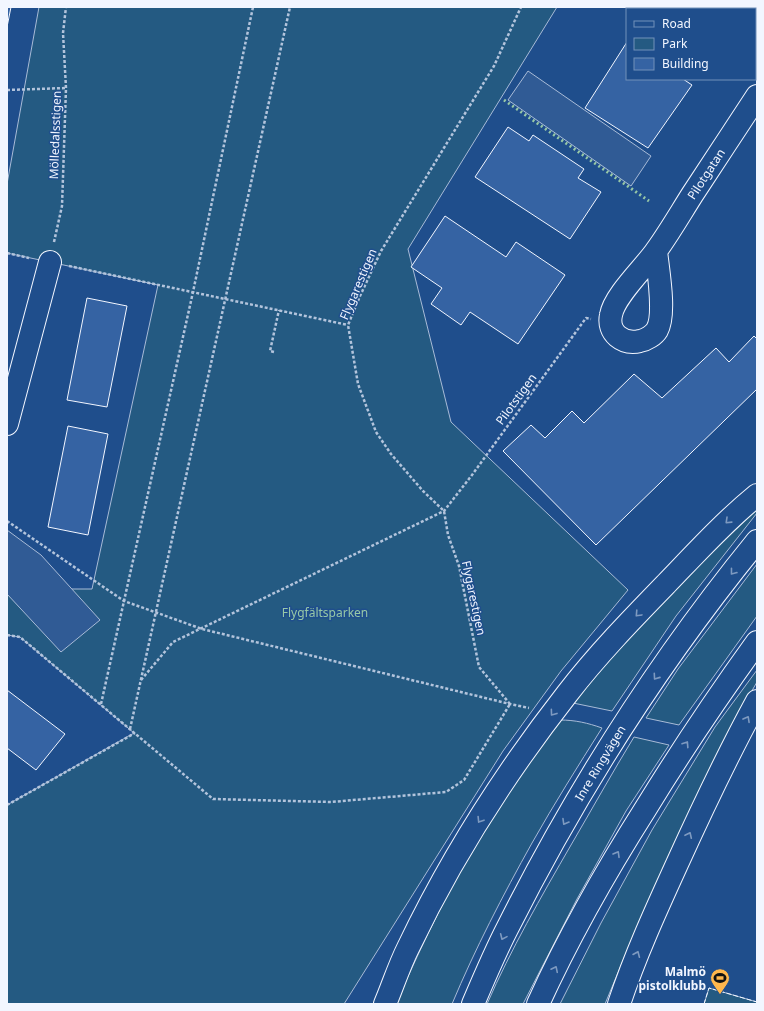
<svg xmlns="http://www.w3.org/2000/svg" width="764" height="1011" viewBox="0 0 764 1011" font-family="'Noto Sans',sans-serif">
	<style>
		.green { fill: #245a82; stroke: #a8bbd7 }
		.parking { fill: #305b95; stroke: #a8bbd7 }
		.building { fill: #3563a3; stroke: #f2f6ff }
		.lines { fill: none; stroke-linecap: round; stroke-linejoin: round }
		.minor-casing { stroke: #f2f6ff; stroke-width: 24 }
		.highway-casing { stroke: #f2f6ff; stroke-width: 24 }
		.path { stroke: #b3c4dc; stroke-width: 2.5; stroke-dasharray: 3 2; stroke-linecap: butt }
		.minor { stroke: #1f4e8c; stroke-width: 22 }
		.highway { stroke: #1f4e8c; stroke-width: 22 }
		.hedge { stroke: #97c8a6; stroke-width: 3; stroke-dasharray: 2 3; stroke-linecap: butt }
		.fence { stroke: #f2f6ff; stroke-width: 1; stroke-dasharray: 5 2; stroke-linecap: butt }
		.oneway { stroke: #7e9ac0 }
		.labels { text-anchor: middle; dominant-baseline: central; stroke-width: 3; stroke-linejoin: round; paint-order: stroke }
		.street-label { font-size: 12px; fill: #f2f6ff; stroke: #1f4e8c }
		.park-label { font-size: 12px; fill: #97c8a6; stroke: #1f4e8c }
		.poi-label { font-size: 12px; font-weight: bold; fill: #f2f6ff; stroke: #1f4e8c; text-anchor: end }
	</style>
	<rect width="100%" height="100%" fill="#1f4e8c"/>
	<g class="green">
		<path d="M39,7H557L408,249L451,422L628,590L561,671L503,751L344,1004H7V805L134,733L20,637L7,635V580L30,589H92L158,285L7,253V184Z"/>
		<path d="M757,506V513L676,616L612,711L573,703C630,633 694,570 757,506Z"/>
		<path d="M757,564V616L679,725L646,718L678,669Z"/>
		<path d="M757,670V682L735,720L634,934L605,1004H560L601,923L652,830L715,727Z"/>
		<path d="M560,720C575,720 588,723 602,728C578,766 554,804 532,843C503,895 475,949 452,1004H396C423,941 454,878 490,820C512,785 536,753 560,720Z"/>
		<path d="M634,737L669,745L626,811L577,899L523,1004H487C511,949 541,897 571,845C592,809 612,773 634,737Z"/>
		<path d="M709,988L757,1002V1004H704Z"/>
	</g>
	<g class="parking">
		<path d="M528,71L651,156L631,186L508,100Z"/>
		<path d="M7,530L41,555L100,620L61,652L7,594Z"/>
	</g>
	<g class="building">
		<path d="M7,7H11L7,27Z"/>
		<path d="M627,7H716L714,9H630Z"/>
		<path d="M627,42V79H683L692,85L648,148L585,108Z"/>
		<path d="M508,127L529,141L533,135L584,169L578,178L601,192L570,239L475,177Z"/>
		<path d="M445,216L506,257L516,242L565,275L518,344L470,312L461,325L431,304L442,288L411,267Z"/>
		<path d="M87,298L127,306L107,407L67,400Z"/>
		<path d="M754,336L757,339V389L596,545L503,451L531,425L545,438L572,411L584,423L634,374L662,398L716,348L729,362Z"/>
		<path d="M68,426L108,434L88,535L48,527Z"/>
		<path d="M7,690L65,734L36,770L7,748Z"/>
	</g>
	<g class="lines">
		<g class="minor-casing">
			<g id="minor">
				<path d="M656,251C658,270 666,314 657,330C654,335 646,340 640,341C623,345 607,333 611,315C614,296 645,267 656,251C669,233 680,214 692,195C714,162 735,129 757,96"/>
				<path d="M7,424L50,262"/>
			</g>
		</g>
		<g class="highway-casing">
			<g id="highway">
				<path d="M385,1004C393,985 399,966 408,948C451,858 506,772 567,694C597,655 632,619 666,584C695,554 724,522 757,495"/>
				<path d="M473,1004C484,978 495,952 508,927C577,790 660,660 757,541"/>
				<path d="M538,1004C569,936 606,871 646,808C681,751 718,696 757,642"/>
				<path d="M619,1004C635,956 656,910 677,864C702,809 728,754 757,701"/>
			</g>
		</g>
		<g class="path">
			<path d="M7,90L66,88"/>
			<path d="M54,242L62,206L66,88L63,33L66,7"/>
			<path d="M7,253L29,258"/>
			<path d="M69,266L348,325"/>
			<path d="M274,352L270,351L279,310"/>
			<path d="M7,521L124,601L202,629L510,704L529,708"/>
			<path d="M7,635L20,637L213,799L331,802L446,792L464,780L510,704"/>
			<path d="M141,680L173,642L444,511L472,475L586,318L591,319"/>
			<path d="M101,704L193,292L253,7"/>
			<path d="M510,704L479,667L459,566L448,535L444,511L423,491L391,454L376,432L358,384L348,325L360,296L381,251L494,66L521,7"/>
			<path d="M130,729L290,7"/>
			<path d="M7,805L135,733"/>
		</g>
		<use href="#minor" class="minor"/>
		<use href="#highway" class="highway"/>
		<path class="hedge" d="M504,100L649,201"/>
		<path class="fence" d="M704,1004L709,988L757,1002"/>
	</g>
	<defs><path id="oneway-chevron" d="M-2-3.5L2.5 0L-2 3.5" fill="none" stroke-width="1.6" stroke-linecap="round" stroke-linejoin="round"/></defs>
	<g class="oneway">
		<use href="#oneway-chevron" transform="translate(728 521) rotate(136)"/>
		<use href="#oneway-chevron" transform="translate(733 572) rotate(128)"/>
		<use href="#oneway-chevron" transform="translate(638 614) rotate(133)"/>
		<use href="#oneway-chevron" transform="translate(656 677) rotate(125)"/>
		<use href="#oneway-chevron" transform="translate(553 713) rotate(126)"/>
		<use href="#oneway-chevron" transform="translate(747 719) rotate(-61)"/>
		<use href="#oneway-chevron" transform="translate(686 744) rotate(-57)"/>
		<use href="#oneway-chevron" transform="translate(480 820) rotate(122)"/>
		<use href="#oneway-chevron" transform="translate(565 822) rotate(120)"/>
		<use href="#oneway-chevron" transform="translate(689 835) rotate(-65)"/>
		<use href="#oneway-chevron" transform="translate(617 854) rotate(-60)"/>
		<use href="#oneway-chevron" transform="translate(503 937) rotate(114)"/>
		<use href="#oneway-chevron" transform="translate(637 954) rotate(-67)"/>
		<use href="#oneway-chevron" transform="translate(555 969) rotate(-64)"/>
	</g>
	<defs>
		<g id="stadium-pin" transform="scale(1)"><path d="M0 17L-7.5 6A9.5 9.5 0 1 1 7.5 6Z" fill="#ffb74d" stroke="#1f4e8c"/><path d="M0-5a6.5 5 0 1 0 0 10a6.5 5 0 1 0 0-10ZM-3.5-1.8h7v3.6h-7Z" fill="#111"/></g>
	</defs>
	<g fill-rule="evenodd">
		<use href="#stadium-pin" x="720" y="978"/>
	</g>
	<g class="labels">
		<g class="street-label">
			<text transform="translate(55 135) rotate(-88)">Mölledalsstigen</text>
			<text transform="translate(706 174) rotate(-57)">Pilotgatan</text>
			<text transform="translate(358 284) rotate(-67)">Flygarestigen</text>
			<text transform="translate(516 399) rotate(-54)">Pilotstigen</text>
			<text transform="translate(474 598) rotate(78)">Flygarestigen</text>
			<text transform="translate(600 763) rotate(-59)">Inre Ringvägen</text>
		</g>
		<g class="park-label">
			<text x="325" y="612">Flygfältsparken</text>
		</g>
		<g class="poi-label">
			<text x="706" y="971">Malmö<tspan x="706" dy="14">pistolklubb</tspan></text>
		</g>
	</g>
	<rect width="764" height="1011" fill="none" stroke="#f2f6ff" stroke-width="16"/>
	<rect x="626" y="8" width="130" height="72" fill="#1f4e8c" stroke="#7391ba"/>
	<rect x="634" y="21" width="20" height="6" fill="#1f4e8c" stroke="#7391ba"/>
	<text x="662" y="28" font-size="12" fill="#f2f6ff">Road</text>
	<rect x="634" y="38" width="20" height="12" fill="#245a82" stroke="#7391ba"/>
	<text x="662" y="48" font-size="12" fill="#f2f6ff">Park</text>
	<rect x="634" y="58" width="20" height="12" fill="#3563a3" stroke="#7391ba"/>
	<text x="662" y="68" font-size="12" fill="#f2f6ff">Building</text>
</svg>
